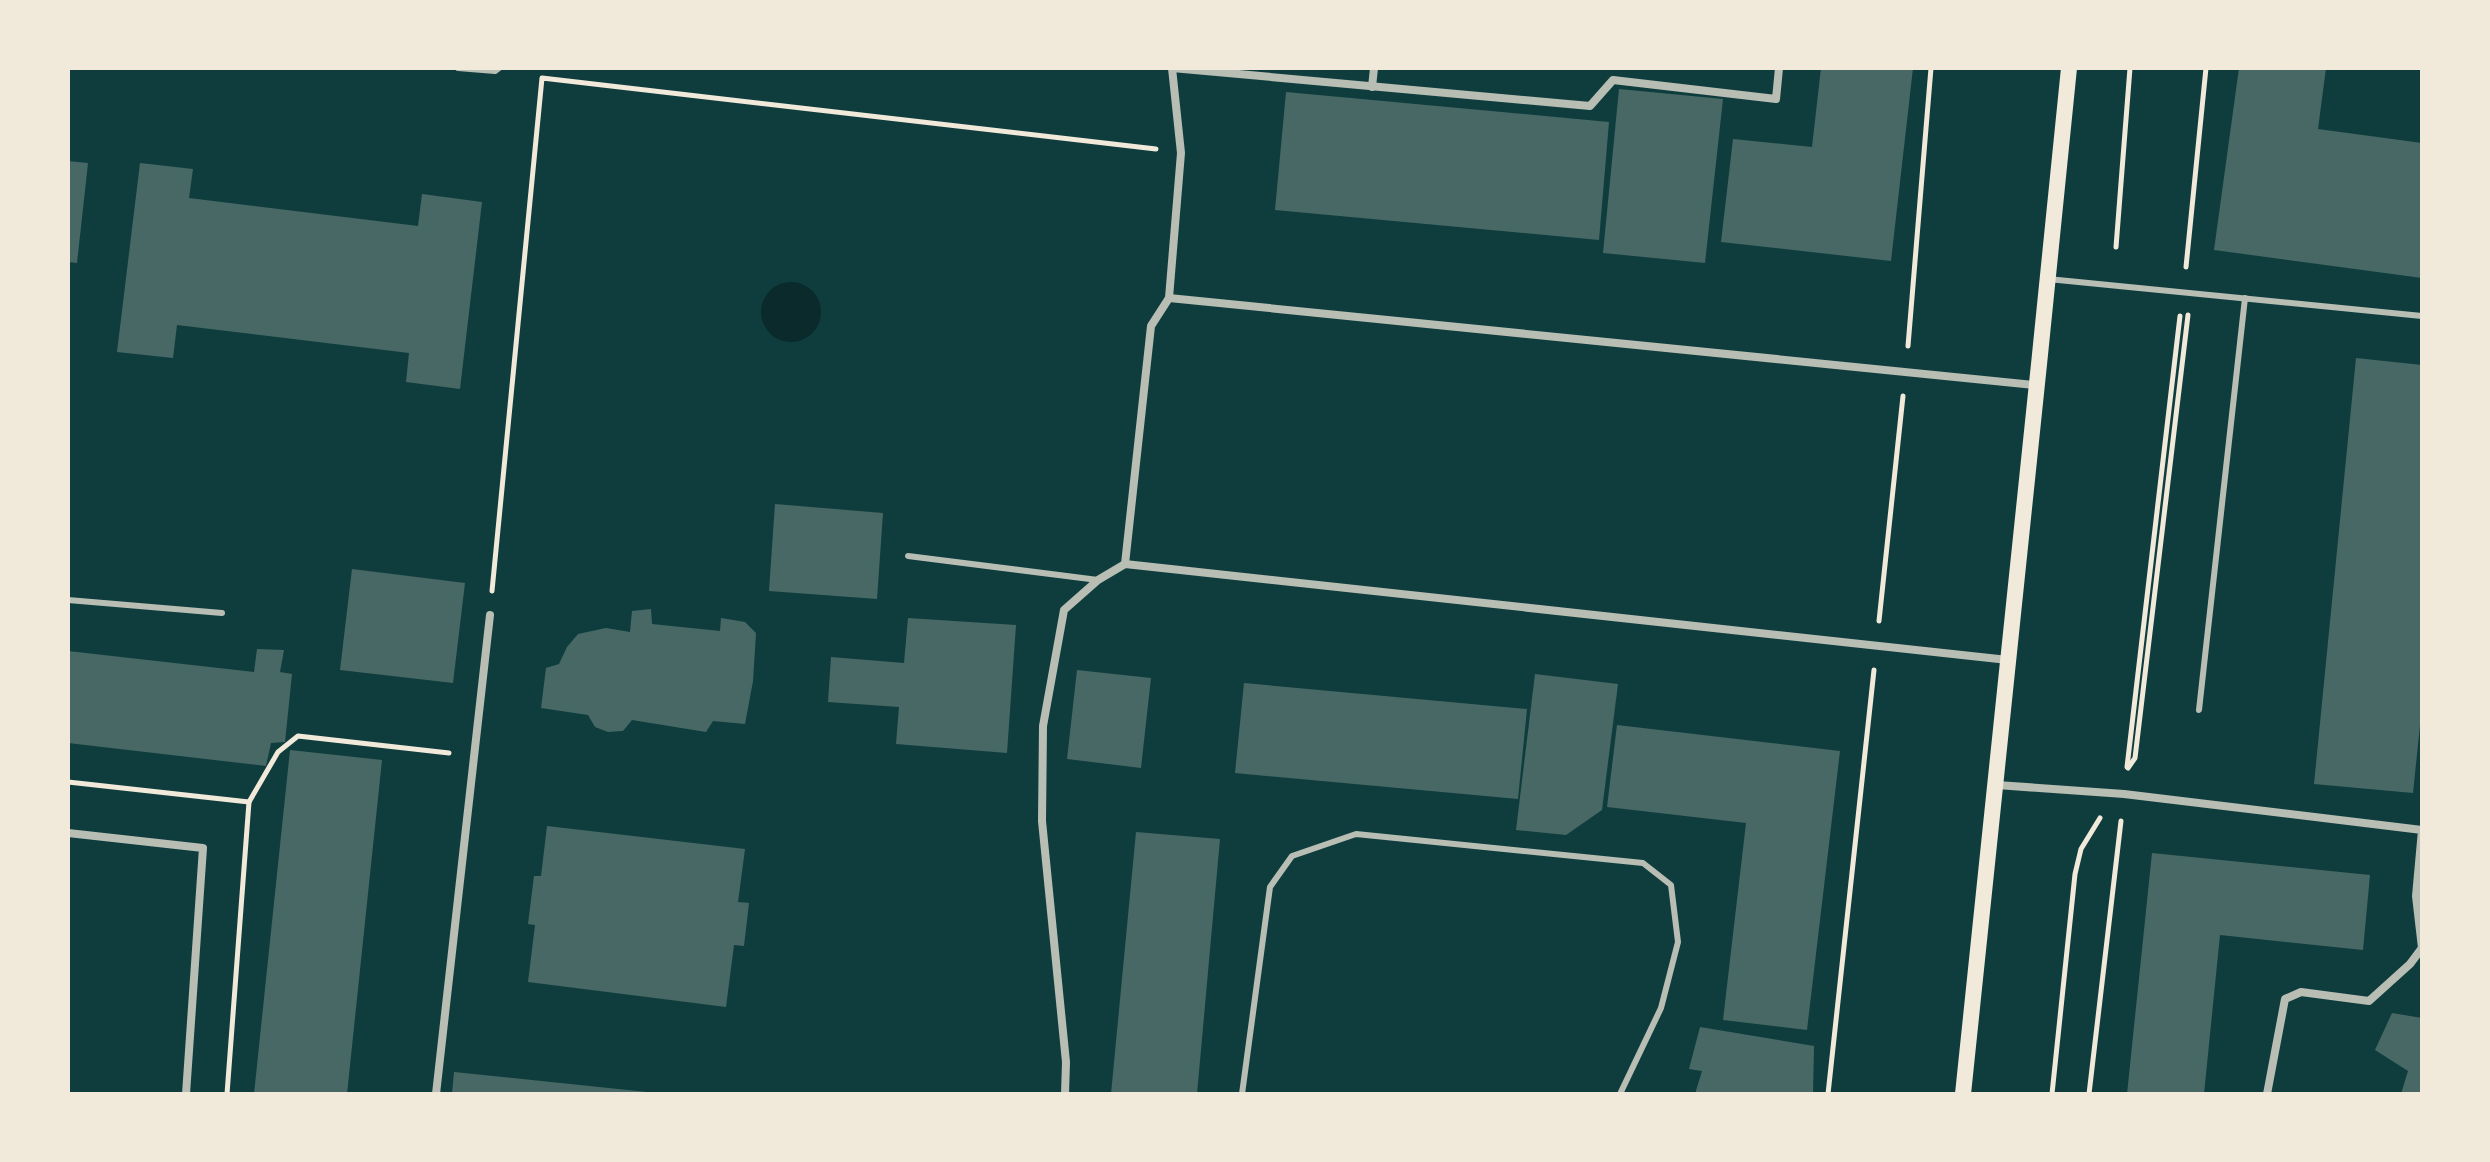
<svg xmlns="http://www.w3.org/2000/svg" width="2490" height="1162" viewBox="0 0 2490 1162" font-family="Montserrat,sans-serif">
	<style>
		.water { fill: #0a2a2b }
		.building { fill: #486865 }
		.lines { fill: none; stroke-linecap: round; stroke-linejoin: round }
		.path { stroke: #f1e9da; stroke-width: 5 }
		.service { stroke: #b8beb3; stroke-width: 6 }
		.minor { stroke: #b8beb3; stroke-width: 8 }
		.secondary { stroke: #f1e9da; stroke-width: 16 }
	</style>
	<rect width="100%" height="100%" fill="#0f3d3e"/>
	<circle class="water" cx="791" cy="312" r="30"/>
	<g class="building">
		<path d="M1821,68H1913L1891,261L1721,242L1733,139L1812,147Z"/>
		<path d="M2239,68H2326L2318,129L2422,143V278L2214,250Z"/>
		<path d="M1619,89L1723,99L1705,263L1603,253Z"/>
		<path d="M1286,92L1609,122L1599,240L1275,210Z"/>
		<path d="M68,161L88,163L77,263L68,262Z"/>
		<path d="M140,163L193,169L189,198L418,226L422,194L482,202L460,389L406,382L409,353L177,325L173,358L117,352Z"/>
		<path d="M2356,358L2422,365V706L2413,793L2314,784Z"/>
		<path d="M775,504L883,513L877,599L769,591Z"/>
		<path d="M352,569L465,583L453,683L340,670Z"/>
		<path d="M651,609L652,624L720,631L721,618L745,622L756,633L753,681L745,724L713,721L706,732L632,720L623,731L608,732L595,727L588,715L541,708L546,668L559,664L567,647L578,634L606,628L630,632L632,611Z"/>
		<path d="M908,618L1016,625L1007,753L896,744L899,707L828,702L831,657L904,663Z"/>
		<path d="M257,649L284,650L280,672L292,674L285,742L271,743L266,766L68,743V651L254,672Z"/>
		<path d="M1077,670L1151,678L1141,768L1067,759Z"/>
		<path d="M1535,674L1618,684L1602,810L1566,835L1516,830Z"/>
		<path d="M1244,683L1527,709L1518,799L1235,773Z"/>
		<path d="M1617,725L1840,751L1807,1030L1723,1020L1746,823L1607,807Z"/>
		<path d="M290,750L382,760L347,1094H254Z"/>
		<path d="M547,826L745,849L738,902L749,903L744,946L734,945L726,1007L528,982L535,925L528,924L534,876H541Z"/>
		<path d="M1136,832L1220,839L1197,1094H1111Z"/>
		<path d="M2152,853L2370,875L2363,950L2220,935L2204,1094H2127Z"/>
		<path d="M2392,1013L2422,1018V1094H2401L2408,1071L2375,1050Z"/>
		<path d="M1700,1027L1814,1046L1813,1094H1695L1702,1071L1689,1069Z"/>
		<path d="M454,1072L647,1092V1094H452Z"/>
	</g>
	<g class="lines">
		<g class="path">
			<path d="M2116,247L2130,68"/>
			<path d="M2186,267L2206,68"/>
			<path d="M1908,346L1931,68"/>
			<path d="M492,591L542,78L1156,149"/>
			<path d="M1879,621L1903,396"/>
			<path d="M2127,767L2180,316"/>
			<path d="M2128,768L2135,758L2188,315"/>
			<path d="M68,782L249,802L278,752L298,736L449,753"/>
			<path d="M227,1094L249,802"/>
			<path d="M1828,1094L1874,670"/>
			<path d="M2052,1094L2075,874L2081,849L2100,818"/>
			<path d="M2089,1094L2121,821"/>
		</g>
		<g class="service">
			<path d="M458,68L495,71L499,68"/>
			<path d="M2048,279L2422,316"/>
			<path d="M908,556L1098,580"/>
			<path d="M68,600L222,613"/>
			<path d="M2199,710L2245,298"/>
			<path d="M1242,1094L1270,887L1292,856L1356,834L1643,863L1671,885L1678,942L1661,1008L1620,1094"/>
		</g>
		<g class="minor">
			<path d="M1172,68L1590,106L1613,80L1776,99L1779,68"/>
			<path d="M1372,87L1374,68"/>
			<path d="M1169,298L2035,385"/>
			<path d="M1125,564L2008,660"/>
			<path d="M1125,564L1151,326L1169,298L1181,153L1172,68"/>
			<path d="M1997,785L2124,794L2422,830L2416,896L2422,948"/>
			<path d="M68,833L203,848L186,1094"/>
			<path d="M436,1094L490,615"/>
			<path d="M1065,1094L1066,1062L1042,821L1043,726L1064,610L1098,580L1125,564"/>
			<path d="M2267,1094L2285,999L2301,992L2369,1001L2410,964L2422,948"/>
		</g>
		<path class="secondary" d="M1963,1094C2001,752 2034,410 2069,68"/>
	</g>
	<rect width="2490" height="1162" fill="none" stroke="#f1e9da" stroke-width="140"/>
</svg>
